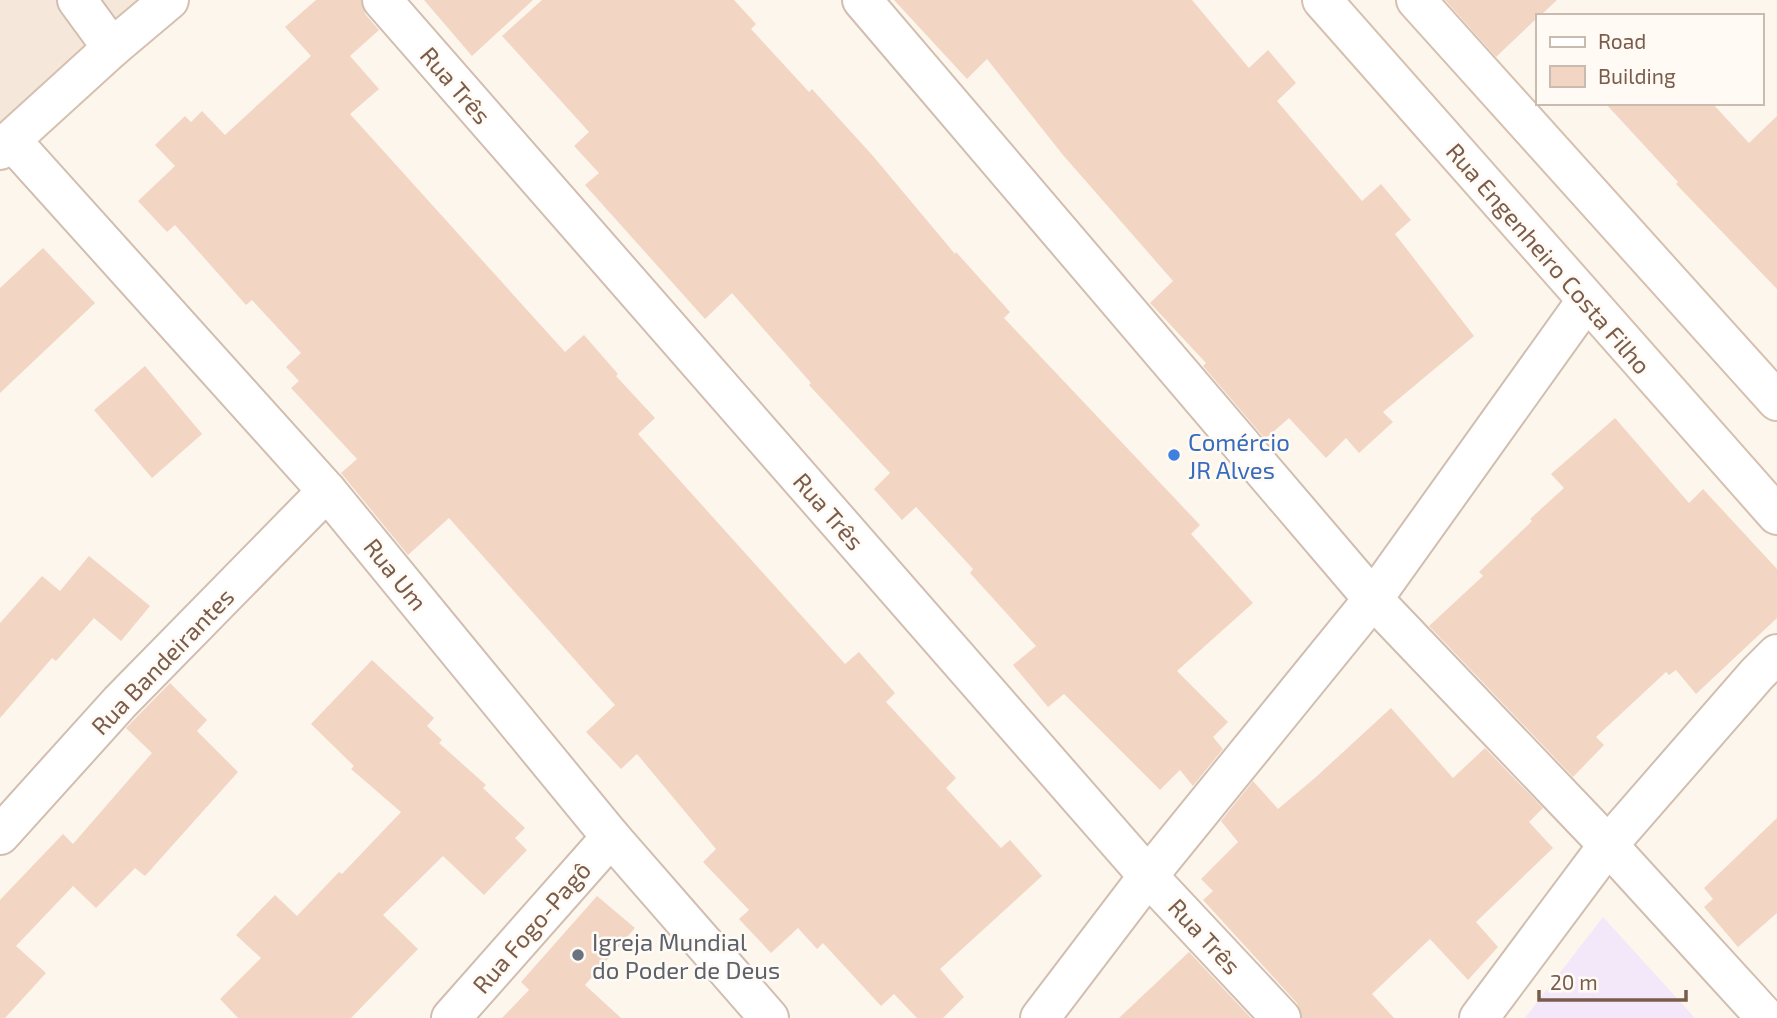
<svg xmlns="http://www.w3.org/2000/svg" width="1777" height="1018" viewBox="0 0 1777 1018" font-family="'Exo 2',sans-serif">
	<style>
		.residential { fill: #f5e8da }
		.education { fill: #f3e8fa }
		.building { fill: #f3d5c3 }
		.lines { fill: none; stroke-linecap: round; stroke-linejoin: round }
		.street-casing { stroke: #d1beb0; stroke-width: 42 }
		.secondary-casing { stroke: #d6c0b0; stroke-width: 42 }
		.street { stroke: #fff; stroke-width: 38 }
		.secondary { stroke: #fff; stroke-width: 38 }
		.shop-dot { fill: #3f7fe0; stroke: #fffaf3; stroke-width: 2.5 }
		.worship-dot { fill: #6b7280; stroke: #fffaf3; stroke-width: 2.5 }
		.labels { text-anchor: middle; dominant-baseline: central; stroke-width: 5; stroke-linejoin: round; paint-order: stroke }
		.street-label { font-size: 24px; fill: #7a5c4d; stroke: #fffaf3 }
		.shop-label { font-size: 24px; fill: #366cbe; stroke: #fffaf3; text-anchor: start }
		.worship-label { font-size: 24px; fill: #5b616d; stroke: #fffaf3; text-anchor: start }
	</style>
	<rect width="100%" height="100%" fill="#fdf6ec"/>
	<path class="residential" d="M0,0H164L0,152Z"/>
	<path class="education" d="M1603,917L1695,1018H1525Z"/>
	<g class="building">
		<path d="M316,0H361L365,14L379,30L350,56L379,89L350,114L565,352L584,335L618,374L616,376L655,418L638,434L845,664L859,652L895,693L886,702L956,778L946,788L1001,848L1010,840L1042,876L940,969L964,997L943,1018H917L894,994L881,1006L823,943L817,949L798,928L771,953L739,919L749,910L703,862L716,849L637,754L621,769L586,732L615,705L449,518L408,555L341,473L357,459L291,388L299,381L286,367L301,353L252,300L246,305L175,225L167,232L138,201L175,166L155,145L185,116L191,122L202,111L225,135L311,56L285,27Z"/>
		<path d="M424,0H533L472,56Z"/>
		<path d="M542,0H734L756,24L751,29L809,92L812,89L873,156L955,254L956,252L1010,312L1004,318L1200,525L1191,534L1253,603L1177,671L1228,722L1213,737L1223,749L1193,786L1180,770L1160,790L1064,694L1048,707L1013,665L1036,646L970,573L973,569L916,507L902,520L874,489L890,473L809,385L811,383L732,293L705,319L585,185L599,173L574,146L589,132L502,36Z"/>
		<path d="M894,0H1192L1249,68L1268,50L1296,83L1277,101L1362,201L1381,184L1411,220L1395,234L1474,336L1383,412L1393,422L1359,453L1346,438L1326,458L1289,418L1265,439L1203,366L1206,363L1150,303L1173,281L1063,155L987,59L967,79Z"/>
		<path d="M1445,0H1557L1540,16H1537V18L1496,57Z"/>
		<path d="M1605,103H1712L1749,143L1777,116V289L1676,184L1678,182Z"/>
		<path d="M43,248L95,303L0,393V288Z"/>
		<path d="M145,366L202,434L152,478L94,410Z"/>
		<path d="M1615,418L1689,503L1703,489L1777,569V618L1696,694L1676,670L1669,675L1666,672L1596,737L1604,745L1573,777L1429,626L1483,576L1479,572L1532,521L1530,519L1564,488L1551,474Z"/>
		<path d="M89,556L150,606L121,641L94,618L56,661L52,658L0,718V623L42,576L60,591Z"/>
		<path d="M372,660L434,718L427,726L442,740L439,743L486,785L483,788L525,828L515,838L527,850L484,895L443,856L383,915L418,949L351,1018H238L220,999L261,958L236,935L275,895L297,916L339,872L342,874L401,812L351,769L354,766L311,724Z"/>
		<path d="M170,683L207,720L197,731L238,772L145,876L135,868L96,908L73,886L16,946L46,973L5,1018H0V900L63,834L73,844L152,753L126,728Z"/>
		<path d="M1391,708L1453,778L1485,748L1543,808L1529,822L1553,848L1476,922L1498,947L1468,980L1430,939L1372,994L1394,1018H1302L1297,1003L1203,900L1213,891L1201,879L1238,842L1221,821L1253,781L1278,809L1316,777Z"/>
		<path d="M1777,818V913L1738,947L1704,907L1713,899L1704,888Z"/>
		<path d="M597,896L635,928L585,985L621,1018H502L529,990L521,982Z"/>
		<path d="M1189,952L1251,1018H1119Z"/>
	</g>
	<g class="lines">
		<g class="street-casing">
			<g id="street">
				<path d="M77,0L112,48"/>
				<path d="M382,0L1148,876L1281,1018"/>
				<path d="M862,0L1373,599L1608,845L1766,1018"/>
				<path d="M11,140L327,491L611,837L769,1018"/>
				<path d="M0,835L120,702L327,491"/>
				<path d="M451,1018L611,837"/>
				<path d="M1040,1018L1148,876L1373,599L1586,301"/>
				<path d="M1479,1018L1608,845L1757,674L1777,654"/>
			</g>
		</g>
		<g class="secondary-casing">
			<g id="secondary">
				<path d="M1322,0L1777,515"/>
				<path d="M1416,0L1777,401"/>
				<path d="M0,150L112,48L169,0"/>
			</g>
		</g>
		<use href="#street" class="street"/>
		<use href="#secondary" class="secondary"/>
	</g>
	<circle class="shop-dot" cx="1174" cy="455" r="7"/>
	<circle class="worship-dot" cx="578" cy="955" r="7"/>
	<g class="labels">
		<g class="street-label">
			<text transform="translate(456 85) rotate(49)">Rua Três</text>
			<text transform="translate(1549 258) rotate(49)">Rua Engenheiro Costa Filho</text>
			<text transform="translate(829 511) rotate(49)">Rua Três</text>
			<text transform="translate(396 574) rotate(51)">Rua Um</text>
			<text transform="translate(162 661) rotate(-46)">Rua Bandeirantes</text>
			<text transform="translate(531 927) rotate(-49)">Rua Fogo-Pagô</text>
			<text transform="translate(1205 936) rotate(47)">Rua Três</text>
		</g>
		<g class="shop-label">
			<text x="1188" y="441">Comércio<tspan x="1188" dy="28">JR Alves</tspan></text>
		</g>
		<g class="worship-label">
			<text x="592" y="941">Igreja Mundial<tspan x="592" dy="28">do Poder de Deus</tspan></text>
		</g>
	</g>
	<rect x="1536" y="14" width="228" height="91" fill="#fffaf3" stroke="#cabbb1" stroke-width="2"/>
	<rect x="1550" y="37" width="35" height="10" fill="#ffffff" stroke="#cabbb1" stroke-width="2"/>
	<text x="1598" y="49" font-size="21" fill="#7a5c4d">Road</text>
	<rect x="1550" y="66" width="35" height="21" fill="#f3d5c3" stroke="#cabbb1" stroke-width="2"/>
	<text x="1598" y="84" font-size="21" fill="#7a5c4d">Building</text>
	<path d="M1539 990v10h147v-10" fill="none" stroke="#7a5c4d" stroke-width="3.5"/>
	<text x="1550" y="990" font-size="21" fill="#7a5c4d" stroke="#fffaf3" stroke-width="5" paint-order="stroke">20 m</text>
</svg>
